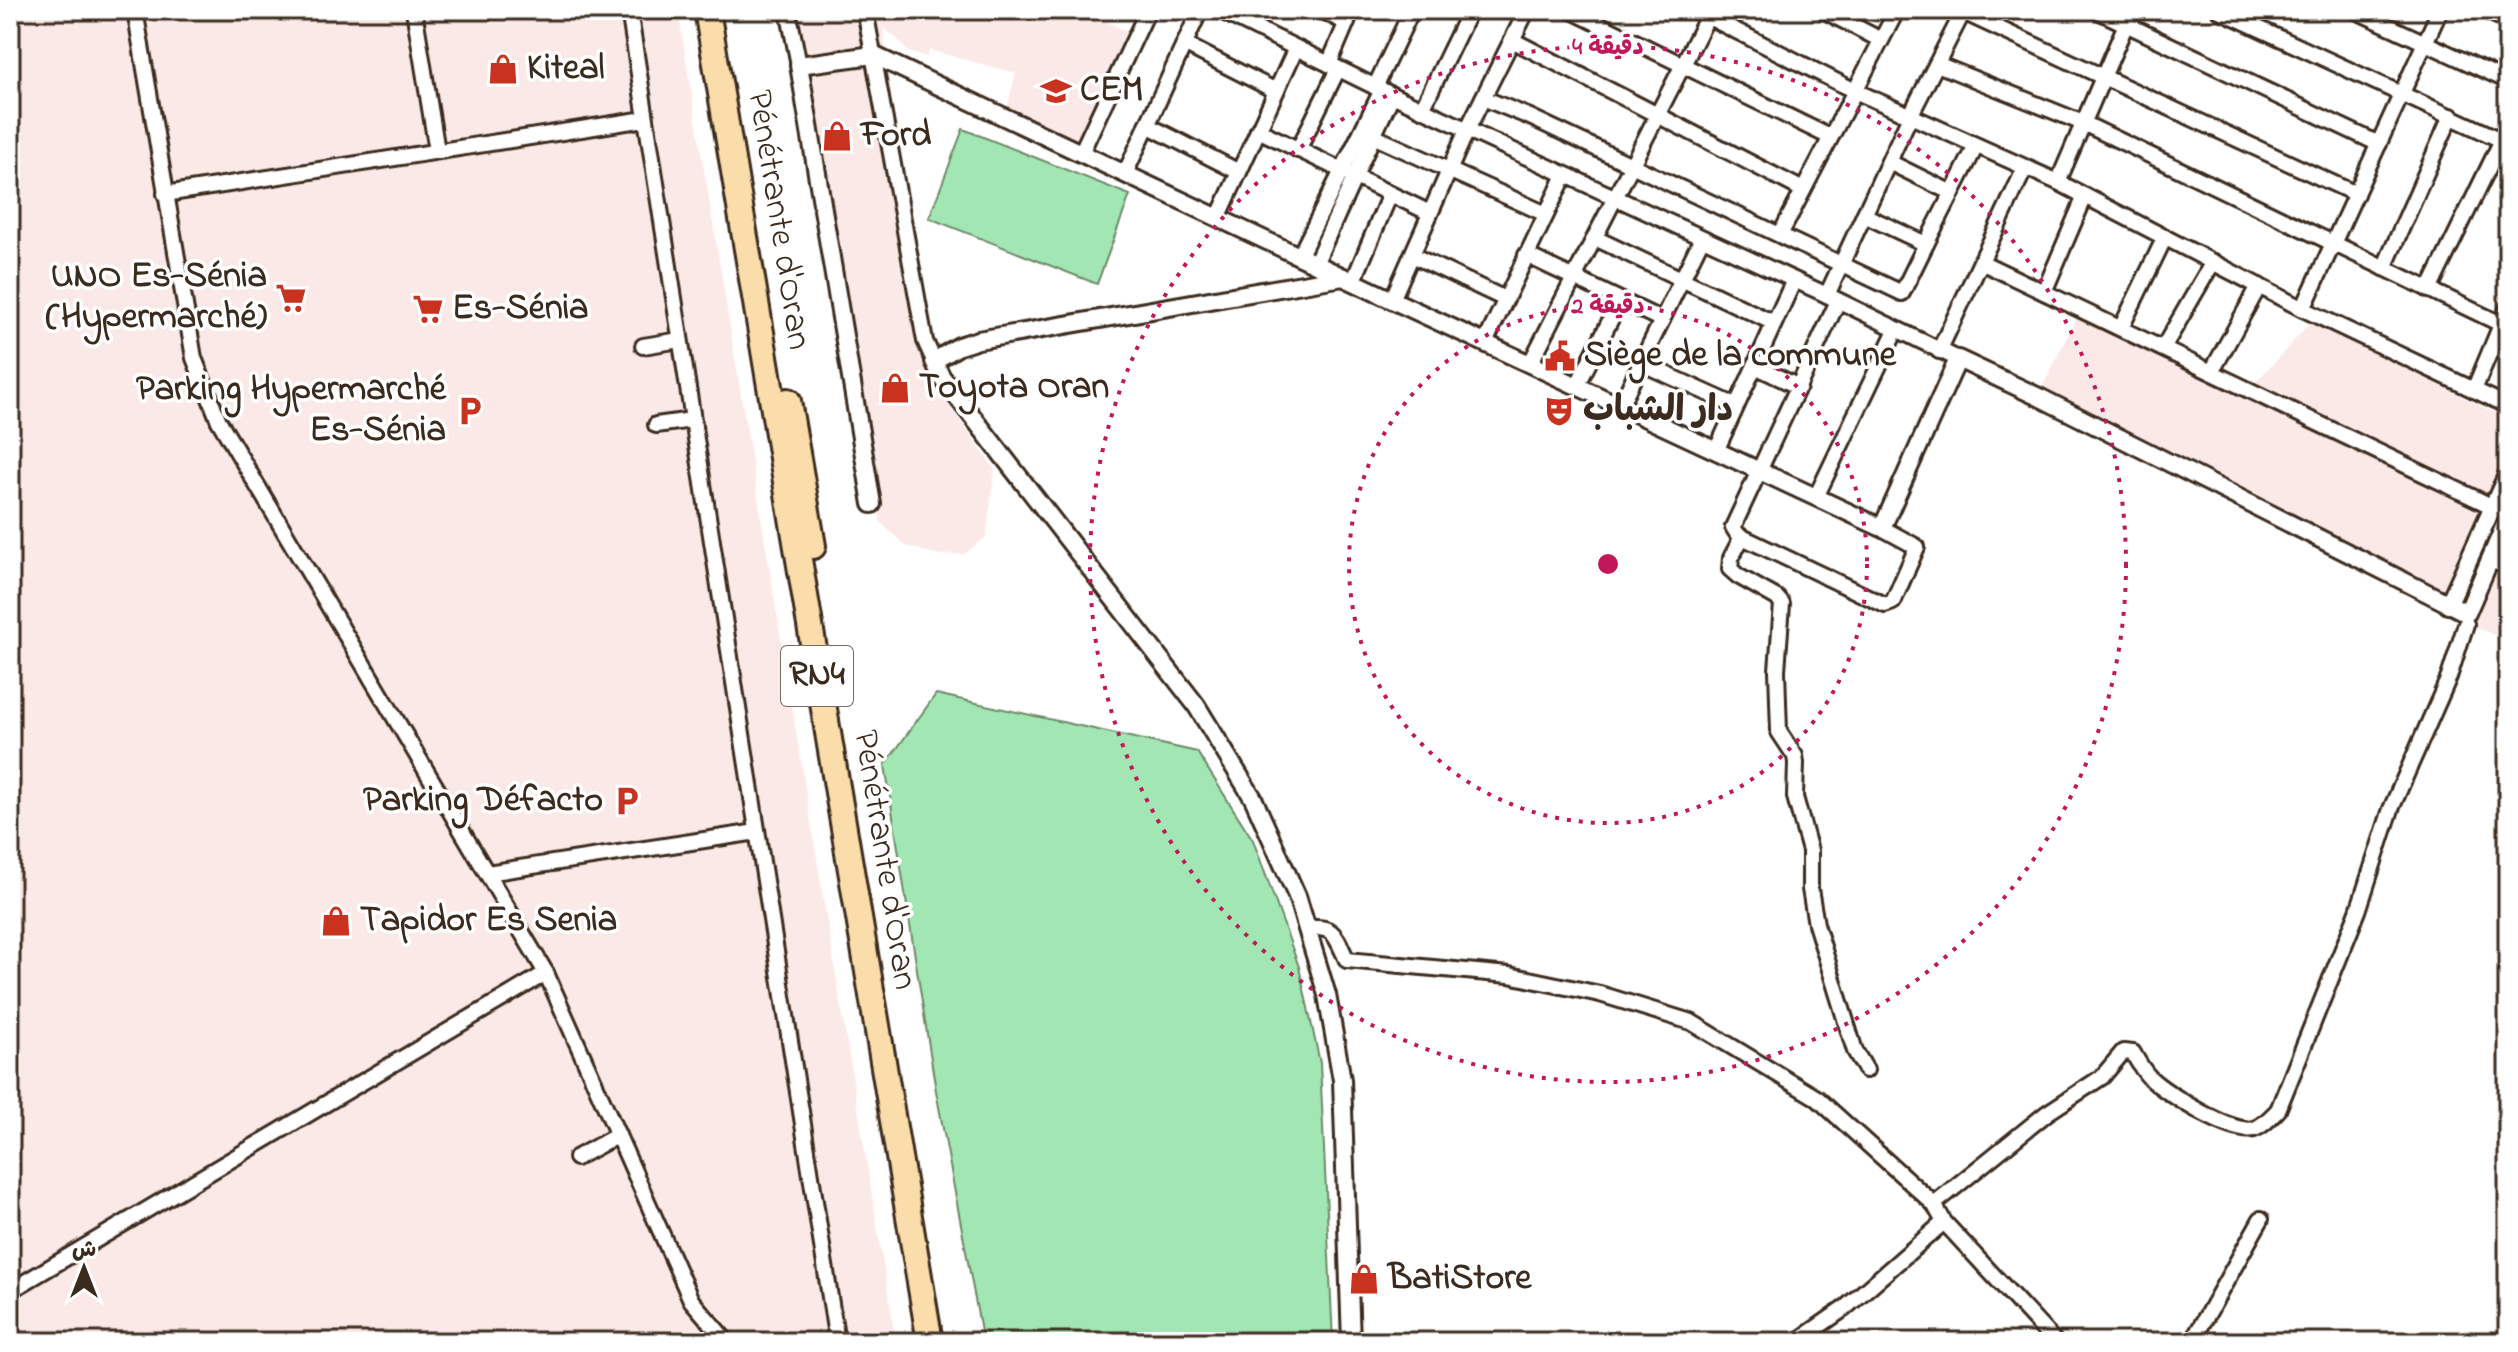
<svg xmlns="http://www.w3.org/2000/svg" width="2518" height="1352" viewBox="0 0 2518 1352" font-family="'Indie Flower','Playpen Sans Arabic',sans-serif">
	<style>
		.built { fill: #fbe9e8 }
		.green { fill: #a2e7b3; stroke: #6e8868; stroke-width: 2 }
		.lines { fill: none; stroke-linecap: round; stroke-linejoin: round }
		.minor-casing { stroke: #3b2a1e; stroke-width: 20 }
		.tertiary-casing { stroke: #3b2a1e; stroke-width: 22 }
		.motorway-casing { stroke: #3b2a1e; stroke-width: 30 }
		.minor { stroke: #fff; stroke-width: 14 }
		.tertiary { stroke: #fff; stroke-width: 16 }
		.motorway { stroke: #faddab; stroke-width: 24 }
		.ring { fill: none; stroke: #c2185b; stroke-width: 4; stroke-dasharray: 4 8 }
		.labels { text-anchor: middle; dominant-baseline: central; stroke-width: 7; stroke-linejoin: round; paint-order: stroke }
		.shield { fill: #fff; stroke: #766a62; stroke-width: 2 }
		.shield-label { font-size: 34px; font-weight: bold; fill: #3b2a1e }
		.poi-label { font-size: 36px; font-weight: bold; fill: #3b2a1e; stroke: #fff; text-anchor: start }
		.street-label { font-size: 36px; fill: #3b2a1e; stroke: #fff }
		.centre { fill: #c2185b; stroke: #fff; stroke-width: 4 }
		.ring-label { font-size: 24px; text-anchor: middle; font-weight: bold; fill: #c2185b; stroke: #fff; stroke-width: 7; stroke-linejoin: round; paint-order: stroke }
	</style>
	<rect width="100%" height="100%" fill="#fff"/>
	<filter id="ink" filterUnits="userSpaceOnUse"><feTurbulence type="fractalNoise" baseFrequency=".0125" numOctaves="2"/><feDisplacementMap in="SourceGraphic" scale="16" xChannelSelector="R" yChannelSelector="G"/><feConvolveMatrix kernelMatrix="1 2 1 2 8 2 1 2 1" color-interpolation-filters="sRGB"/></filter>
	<g filter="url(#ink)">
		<g class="built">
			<path d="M10,10H678L896,1342H10Z"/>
			<path d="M786,10H1082L1128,32L1078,142L1007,108L1016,73L929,50L927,57L908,52L899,40L883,28L923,350L936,386L995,470L986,537L964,554L938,555L906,546L881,523Z"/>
			<path d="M2078,315L2246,393L2311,322L2508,419V640L2466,624L2036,400Z"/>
		</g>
		<g class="green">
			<path d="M963,129L1130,195L1097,284L929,218Z"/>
			<path d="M936,694L1197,752L1253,840L1299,967L1320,1063L1333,1342H983L936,1091L885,765Z"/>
		</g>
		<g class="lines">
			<g class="minor-casing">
				<g id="minor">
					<path d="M135,10L194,358L219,421L546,973L691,1300L727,1342"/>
					<path d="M414,10L437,151"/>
					<path d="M629,10L837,1342"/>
					<path d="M788,10L799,65"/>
					<path d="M865,10L925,341L934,361"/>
					<path d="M1219,10L1392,95L1827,295L1958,359"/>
					<path d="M1320,10L1347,23"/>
					<path d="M1570,10L1830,137"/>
					<path d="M1695,10L1855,91L2058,182L2303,309L2508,406"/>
					<path d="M1823,10L1881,40"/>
					<path d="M2096,10L2379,144"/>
					<path d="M2219,10L2508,143"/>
					<path d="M2354,10L2508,81"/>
					<path d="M2484,10L2508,21"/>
					<path d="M1963,12L2356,194"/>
					<path d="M1512,40L1803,190"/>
					<path d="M1184,44L1276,91"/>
					<path d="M1329,64L1352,10"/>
					<path d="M1937,64L2083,123L2501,324"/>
					<path d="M1375,87L1412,10"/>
					<path d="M1483,98L1530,117L1902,293L1926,244"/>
					<path d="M1422,109L1470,10"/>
					<path d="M1147,125L1239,172"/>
					<path d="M1258,130L1430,213"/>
					<path d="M1373,136L1546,214"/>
					<path d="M1298,150L1338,69"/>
					<path d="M1081,153L1148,10"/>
					<path d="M1889,162L1952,193"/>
					<path d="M1125,174L1200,10"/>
					<path d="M2058,182L2132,10"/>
					<path d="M165,194L645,119"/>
					<path d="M1864,215L1926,244L1976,146"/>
					<path d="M1218,218L1296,48"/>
					<path d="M1780,235L1897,10"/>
					<path d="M1595,238L1774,323"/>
					<path d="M1412,255L1505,299"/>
					<path d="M1526,255L1662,320"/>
					<path d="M1299,257L1382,90"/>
					<path d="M1981,262L2508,514"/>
					<path d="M1315,264L1392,95"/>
					<path d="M2384,268L2451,116"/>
					<path d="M1353,282L1390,194"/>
					<path d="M2429,290L2502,140"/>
					<path d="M2044,292L2085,196"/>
					<path d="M1827,295L1910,116L1964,10"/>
					<path d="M1392,300L1467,130L1527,10"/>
					<path d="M1838,301L1733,527L1738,535L1885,605L1893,602L1917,547L1882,528"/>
					<path d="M2303,309L2440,10"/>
					<path d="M2121,328L2165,237"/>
					<path d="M1485,343L1565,175"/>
					<path d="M643,346L680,340"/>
					<path d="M2163,348L2213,262"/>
					<path d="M1939,351L2025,168"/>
					<path d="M1641,363L1736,406"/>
					<path d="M1530,364L1711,10"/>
					<path d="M1755,366L1799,387"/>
					<path d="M2212,371L2259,286"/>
					<path d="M1577,386L1620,301"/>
					<path d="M2474,390L2508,308"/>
					<path d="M1620,406L1702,238"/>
					<path d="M656,425L692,420"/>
					<path d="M1716,451L1794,280"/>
					<path d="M1816,497L1896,330"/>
					<path d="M1742,537L1731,558L1730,569L1738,576L1777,598L1782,604L1777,670L1779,732L1795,756L1796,763L1795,797L1810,851V889L1816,924L1855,1051L1866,1070"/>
					<path d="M2490,560L2508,567"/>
					<path d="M487,873L757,832"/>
					<path d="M1307,929C1335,924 1336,938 1347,960L1509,975L1600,994L1691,1022L1817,1098L1934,1204L1944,1222"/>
					<path d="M576,1158L618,1135"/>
					<path d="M1934,1204L2047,1113L2102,1077L2123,1052L2133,1053C2138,1062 2143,1071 2150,1078C2167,1094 2232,1135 2254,1129C2263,1126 2271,1117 2278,1110L2358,911L2391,809L2449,677L2466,624"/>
					<path d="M10,1291L546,973"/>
					<path d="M1796,1342L1845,1308L1944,1222L2055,1342"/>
					<path d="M2192,1342L2261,1219"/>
				</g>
			</g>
			<g class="tertiary-casing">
				<g id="tertiary">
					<path d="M1343,277L978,340L959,346L934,361L941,376L1196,705L1253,798L1297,896L1327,995L1342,1080L1351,1342"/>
					<path d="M872,504L799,65L873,55L1375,292L1882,528L1958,359L2041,398L2467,613L2508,518"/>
					<path d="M2448,605L2508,473"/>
				</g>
			</g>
			<g class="motorway-casing">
				<g id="motorway">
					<path d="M707,10L930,1342"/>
					<path d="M788,401L813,546"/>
				</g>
			</g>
			<use href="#minor" class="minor"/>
			<use href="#tertiary" class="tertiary"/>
			<use href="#motorway" class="motorway"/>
		</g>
	</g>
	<g class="ring">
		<circle cx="1608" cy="564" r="259"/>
		<circle cx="1608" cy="564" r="518"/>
	</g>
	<defs>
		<g id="shop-bare" transform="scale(2.4)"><path d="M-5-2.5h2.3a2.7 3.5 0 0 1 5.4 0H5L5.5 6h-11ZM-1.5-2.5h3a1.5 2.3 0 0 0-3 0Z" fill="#c8321e" stroke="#fff" stroke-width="2.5" paint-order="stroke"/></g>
		<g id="school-bare" transform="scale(2.4)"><path d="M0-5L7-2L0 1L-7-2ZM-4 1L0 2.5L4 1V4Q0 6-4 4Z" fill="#c8321e" stroke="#fff" stroke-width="2.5" paint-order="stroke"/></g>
		<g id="supermarket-bare" transform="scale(2.4)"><path d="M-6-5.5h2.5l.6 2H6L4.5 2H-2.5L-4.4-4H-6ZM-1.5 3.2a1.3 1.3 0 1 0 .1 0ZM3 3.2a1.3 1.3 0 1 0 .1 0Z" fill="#c8321e" stroke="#fff" stroke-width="2.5" paint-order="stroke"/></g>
		<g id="civic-bare" transform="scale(2.4)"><path d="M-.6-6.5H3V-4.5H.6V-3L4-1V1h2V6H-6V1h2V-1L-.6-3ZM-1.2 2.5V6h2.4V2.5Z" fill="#c8321e" stroke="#fff" stroke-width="2.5" paint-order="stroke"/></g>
		<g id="parking-bare" transform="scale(2.4)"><path d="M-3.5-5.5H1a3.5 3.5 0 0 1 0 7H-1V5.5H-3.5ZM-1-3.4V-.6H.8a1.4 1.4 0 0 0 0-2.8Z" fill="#c8321e" stroke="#fff" stroke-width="2.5" paint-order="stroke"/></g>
		<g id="theatre-bare" transform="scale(2.4)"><path d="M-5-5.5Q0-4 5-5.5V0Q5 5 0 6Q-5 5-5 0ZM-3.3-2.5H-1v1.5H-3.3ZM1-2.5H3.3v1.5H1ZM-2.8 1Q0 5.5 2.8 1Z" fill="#c8321e" stroke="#fff" stroke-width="2.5" paint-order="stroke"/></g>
	</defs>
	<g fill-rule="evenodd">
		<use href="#shop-bare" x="503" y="69"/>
		<use href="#school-bare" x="1056" y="91"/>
		<use href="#shop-bare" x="837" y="136"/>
		<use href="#supermarket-bare" x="291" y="298"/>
		<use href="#supermarket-bare" x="428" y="309"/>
		<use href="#civic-bare" x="1560" y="356"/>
		<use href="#shop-bare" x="895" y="388"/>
		<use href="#parking-bare" x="470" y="411"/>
		<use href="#theatre-bare" x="1559" y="411"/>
		<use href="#parking-bare" x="627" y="801"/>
		<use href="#shop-bare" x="336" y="921"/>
		<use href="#shop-bare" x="1364" y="1279"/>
	</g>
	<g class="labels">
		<rect class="shield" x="781" y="646" width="72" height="60" rx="6"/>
		<g class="shield-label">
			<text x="817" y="676">RN4</text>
		</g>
		<g class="poi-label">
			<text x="527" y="69">Kiteal</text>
			<text x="1080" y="91">CEM</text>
			<text x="861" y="136">Ford</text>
			<text x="267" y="277" text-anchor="end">UNO Es-Sénia<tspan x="267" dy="41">(Hypermarché)</tspan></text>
			<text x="452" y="309">Es-Sénia</text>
			<text x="1584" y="356">Siège de la commune</text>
			<text x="919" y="388">Toyota Oran</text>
			<text x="446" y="390" text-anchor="end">Parking Hypermarché<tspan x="446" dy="41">Es-Sénia</tspan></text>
			<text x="1583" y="411">دار الشباب</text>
			<text x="603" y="801" text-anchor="end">Parking Défacto</text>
			<text x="360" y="921">Tapidor Es Senia</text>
			<text x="1388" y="1279">BatiStore</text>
		</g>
		<g class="street-label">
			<text transform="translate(778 220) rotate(81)">Pénétrante d'Oran</text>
			<text transform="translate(884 860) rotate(81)">Pénétrante d'Oran</text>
		</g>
	</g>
	<circle cx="1608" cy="564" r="12" class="centre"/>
	<g class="ring-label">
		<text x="1608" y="54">4 دقيقة</text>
		<text x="1608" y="313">2 دقيقة</text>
	</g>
	<rect width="2518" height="1352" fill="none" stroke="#fff" stroke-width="40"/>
	<rect x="20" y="20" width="2478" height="1312" fill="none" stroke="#3b2a1e" stroke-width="3" filter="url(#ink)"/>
	<g transform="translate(84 1268)" stroke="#ffffff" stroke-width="6" paint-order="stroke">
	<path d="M0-6L14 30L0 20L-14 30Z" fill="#3b2a1e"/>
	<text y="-12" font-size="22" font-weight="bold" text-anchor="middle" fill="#3b2a1e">ش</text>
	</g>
</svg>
